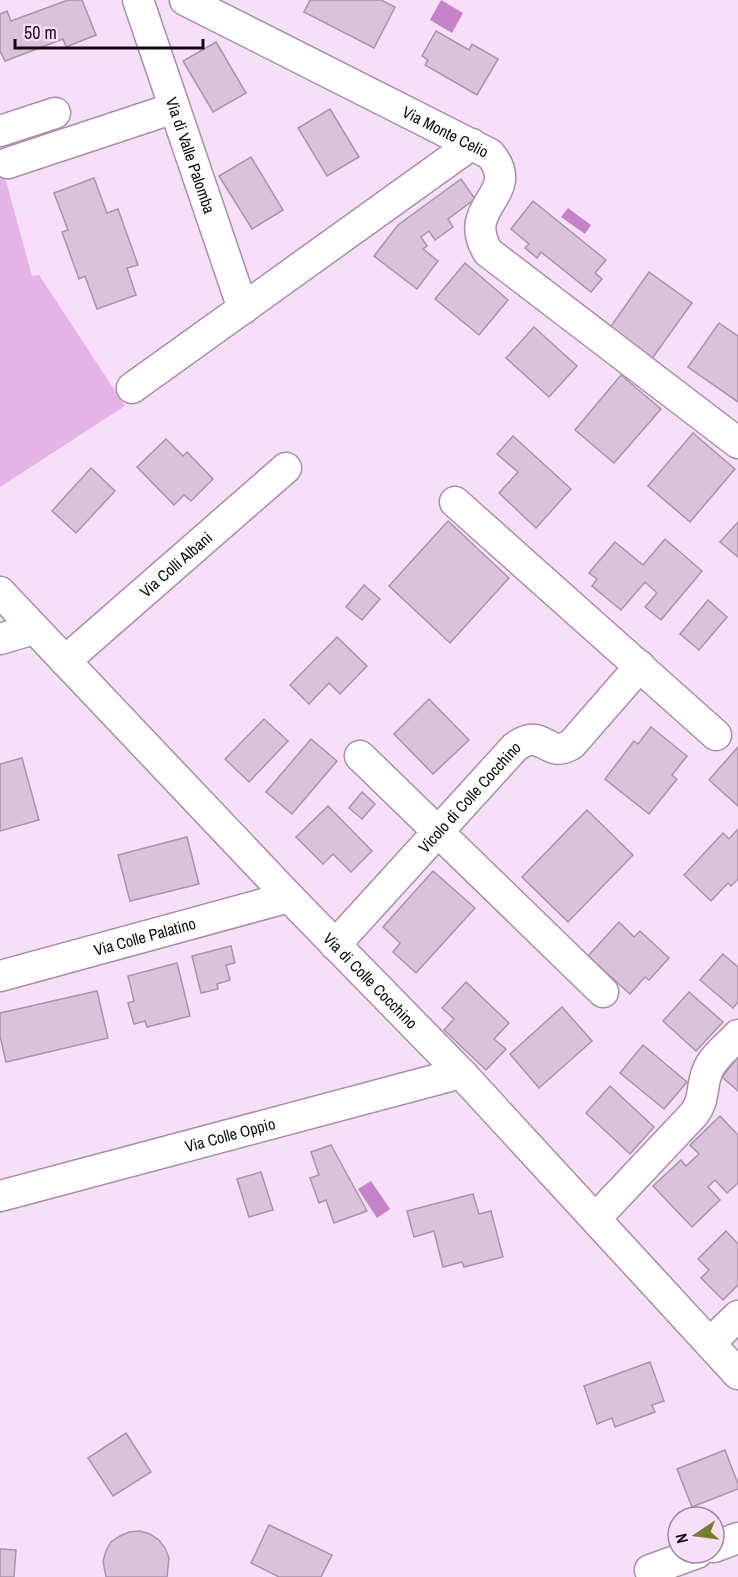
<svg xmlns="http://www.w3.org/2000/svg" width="738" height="1577" viewBox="0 0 738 1577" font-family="'Archivo Narrow',sans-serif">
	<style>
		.grass { fill: #e3b4e5 }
		.water { fill: #c682c9 }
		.building { fill: #dbc2db; stroke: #ab93ab; stroke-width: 1.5 }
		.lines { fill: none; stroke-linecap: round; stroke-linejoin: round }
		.street-casing { stroke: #a78fa7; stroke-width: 33 }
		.street { stroke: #fff; stroke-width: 30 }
		.labels { text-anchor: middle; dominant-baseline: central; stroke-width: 4.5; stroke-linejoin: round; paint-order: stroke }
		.street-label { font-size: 16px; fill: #120a12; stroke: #f8dff9 }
	</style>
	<rect width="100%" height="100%" fill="#f8dff9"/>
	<path class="grass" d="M0,159L32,276L39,275L125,406L0,487Z"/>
	<g class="water">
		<path d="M441,0L463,13L452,33L430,20Z"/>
		<path d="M568,208L591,225L585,234L561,217Z"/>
		<path d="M371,1181L390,1209L377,1218L358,1189Z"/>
	</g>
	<g class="building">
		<path d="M68,0H82L96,35L66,47L63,39L5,61L0,51V14L7,11L11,21Z"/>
		<path d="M310,0H381L395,7L374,48L304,12Z"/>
		<path d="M436,31L469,50L472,44L498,59L477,95L425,65L428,60L422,56Z"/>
		<path d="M216,42L246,93L213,112L183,61Z"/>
		<path d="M330,109L359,157L327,176L298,128Z"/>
		<path d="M251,157L283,210L252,229L219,176Z"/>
		<path d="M94,178L107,213L118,209L138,265L127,268L136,295L97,309L85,276L79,279L62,232L68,230L54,193Z"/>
		<path d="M461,179L475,199L448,219L453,227L435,240L429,231L421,237L427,246L423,249L438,261L417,289L374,256L398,225Z"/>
		<path d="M533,201L606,260L595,273L602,279L591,292L541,252L537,258L525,248L529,244L511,229Z"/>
		<path d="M465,263L508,300L479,335L435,299Z"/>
		<path d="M649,272L692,303L651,360L609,329Z"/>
		<path d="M719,323L738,336V402L688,367Z"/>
		<path d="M534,327L577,366L549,397L506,358Z"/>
		<path d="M621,375L661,409L614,463L575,430Z"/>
		<path d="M693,433L735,469L690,522L648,486Z"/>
		<path d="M513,436L571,489L536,528L499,493L518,472L497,454Z"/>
		<path d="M166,439L183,456L187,452L213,479L191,501L184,495L174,505L137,467Z"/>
		<path d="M91,468L115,491L76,533L52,511Z"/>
		<path d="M448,521L509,578L450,643L389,586Z"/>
		<path d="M738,522V557L720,542Z"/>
		<path d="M665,539L702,571L661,620L645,607L657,593L645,582L621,610L592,586L597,579L589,573L615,542L643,565Z"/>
		<path d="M364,585L380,599L362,620L346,607Z"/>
		<path d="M708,600L727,617L699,650L680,634Z"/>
		<path d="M337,637L367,666L340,694L329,683L309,704L290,685Z"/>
		<path d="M429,699L469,740L433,774L394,734Z"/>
		<path d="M264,719L288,741L249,782L225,759Z"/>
		<path d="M651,727L687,756L672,775L677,779L649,814L605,779L634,741L638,744Z"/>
		<path d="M311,739L337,761L292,814L266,792Z"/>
		<path d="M738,747V806L709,780Z"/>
		<path d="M22,758L39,820L0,831V764Z"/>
		<path d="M362,792L375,804L362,819L349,808Z"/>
		<path d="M328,806L372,851L351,872L333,854L323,864L296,837Z"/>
		<path d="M587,810L633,855L568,922L522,877Z"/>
		<path d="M738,829V879L731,886L728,883L711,901L684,875L723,833L729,839Z"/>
		<path d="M187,837L199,884L130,901L118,855Z"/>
		<path d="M433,871L475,908L416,973L393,952L400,943L383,927Z"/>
		<path d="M619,922L634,937L640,931L669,958L649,980L645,977L630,994L588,956Z"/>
		<path d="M231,946L235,963L226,965L230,980L217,984L218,989L201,993L192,956Z"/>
		<path d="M723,954L738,967V1002L733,1008L700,980Z"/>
		<path d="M177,963L190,1016L147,1027L145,1021L134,1024L128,1003L134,1001L128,976Z"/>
		<path d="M466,982L509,1023L494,1039L506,1049L486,1070L444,1030L454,1019L442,1008Z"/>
		<path d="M97,991L108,1038L6,1062L0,1036V1013Z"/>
		<path d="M689,992L723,1022L696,1051L663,1021Z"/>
		<path d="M562,1007L592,1041L539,1088L510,1054Z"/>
		<path d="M643,1045L687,1082L664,1109L620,1073Z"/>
		<path d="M738,1057V1091L722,1077Z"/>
		<path d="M610,1086L654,1127L630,1154L586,1113Z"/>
		<path d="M720,1116L738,1135V1183L727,1193L715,1180L708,1187L720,1200L692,1227L653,1186L681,1160L686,1166L699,1154L690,1145Z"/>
		<path d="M331,1145L367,1211L334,1223L326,1200L319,1203L310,1178L319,1175L311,1152Z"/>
		<path d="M261,1172L273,1210L249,1217L237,1179Z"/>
		<path d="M473,1194L479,1214L491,1211L503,1257L464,1267L462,1262L443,1267L434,1231L414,1237L407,1211Z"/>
		<path d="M726,1231L738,1244V1285L723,1300L701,1278L709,1270L698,1259Z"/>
		<path d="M650,1362L664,1401L652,1405L655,1412L615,1427L612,1418L597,1424L584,1386Z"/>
		<path d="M126,1433L151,1472L113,1496L88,1458Z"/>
		<path d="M725,1450L738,1484V1489L692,1507L677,1469Z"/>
		<path d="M269,1525L332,1555L321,1577H279L251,1563Z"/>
		<path d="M140,1531L150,1534L159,1540L165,1548L169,1558L167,1577H106L103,1561L106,1551L111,1542L120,1536L129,1532Z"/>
		<path d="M0,1549L16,1550L14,1577H0Z"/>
	</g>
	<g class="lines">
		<g class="street-casing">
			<g id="street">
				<path id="s1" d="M138,0L243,309"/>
				<path id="s2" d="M185,0L490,154C524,195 459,205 488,252L738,443"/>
				<path d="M0,131L55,113"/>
				<path d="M8,163L174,108"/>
				<path d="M132,388L472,144"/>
				<path d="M455,502L716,735"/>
				<path id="s3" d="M0,592L289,897L461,1073L738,1374"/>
				<path d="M0,639L34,629"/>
				<path id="s4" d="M65,661L286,468"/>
				<path d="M360,756L603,992"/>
				<path id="s5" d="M335,945L515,747C544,725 546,761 572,744L640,666"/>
				<path id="s6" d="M0,976L289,897"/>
				<path id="s7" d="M0,1196L461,1073"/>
				<path d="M596,1218L694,1114C705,1099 701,1088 707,1072C712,1058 728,1046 738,1035"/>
				<path d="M710,1343L738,1316"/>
				<path d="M714,1547L738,1538"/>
				<path d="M650,1570L697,1553"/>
			</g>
		</g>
		<use href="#street" class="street"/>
	</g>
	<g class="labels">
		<g class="street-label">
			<text stroke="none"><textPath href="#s2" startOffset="292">Via Monte Celio</textPath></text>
			<text stroke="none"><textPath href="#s1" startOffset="164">Via di Valle Palomba</textPath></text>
			<text stroke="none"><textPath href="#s4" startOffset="147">Via Colli Albani</textPath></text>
			<text stroke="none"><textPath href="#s5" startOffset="200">Vicolo di Colle Cocchino</textPath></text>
			<text stroke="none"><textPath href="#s6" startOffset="150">Via Colle Palatino</textPath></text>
			<text stroke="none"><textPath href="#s3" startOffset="537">Via di Colle Cocchino</textPath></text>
			<text stroke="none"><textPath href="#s7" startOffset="238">Via Colle Oppio</textPath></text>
		</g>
	</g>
	<g transform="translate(696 1535) rotate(257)"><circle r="28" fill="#f8dff9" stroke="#9c8a9d" stroke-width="1.5"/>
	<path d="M0-4.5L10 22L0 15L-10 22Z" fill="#757e2a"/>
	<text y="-9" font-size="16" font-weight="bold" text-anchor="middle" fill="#120a12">N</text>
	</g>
	<path d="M15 39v9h188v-9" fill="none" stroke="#120a12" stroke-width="3"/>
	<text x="24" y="39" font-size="18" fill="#120a12" stroke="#f8dff9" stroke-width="4.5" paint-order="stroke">50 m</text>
</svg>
